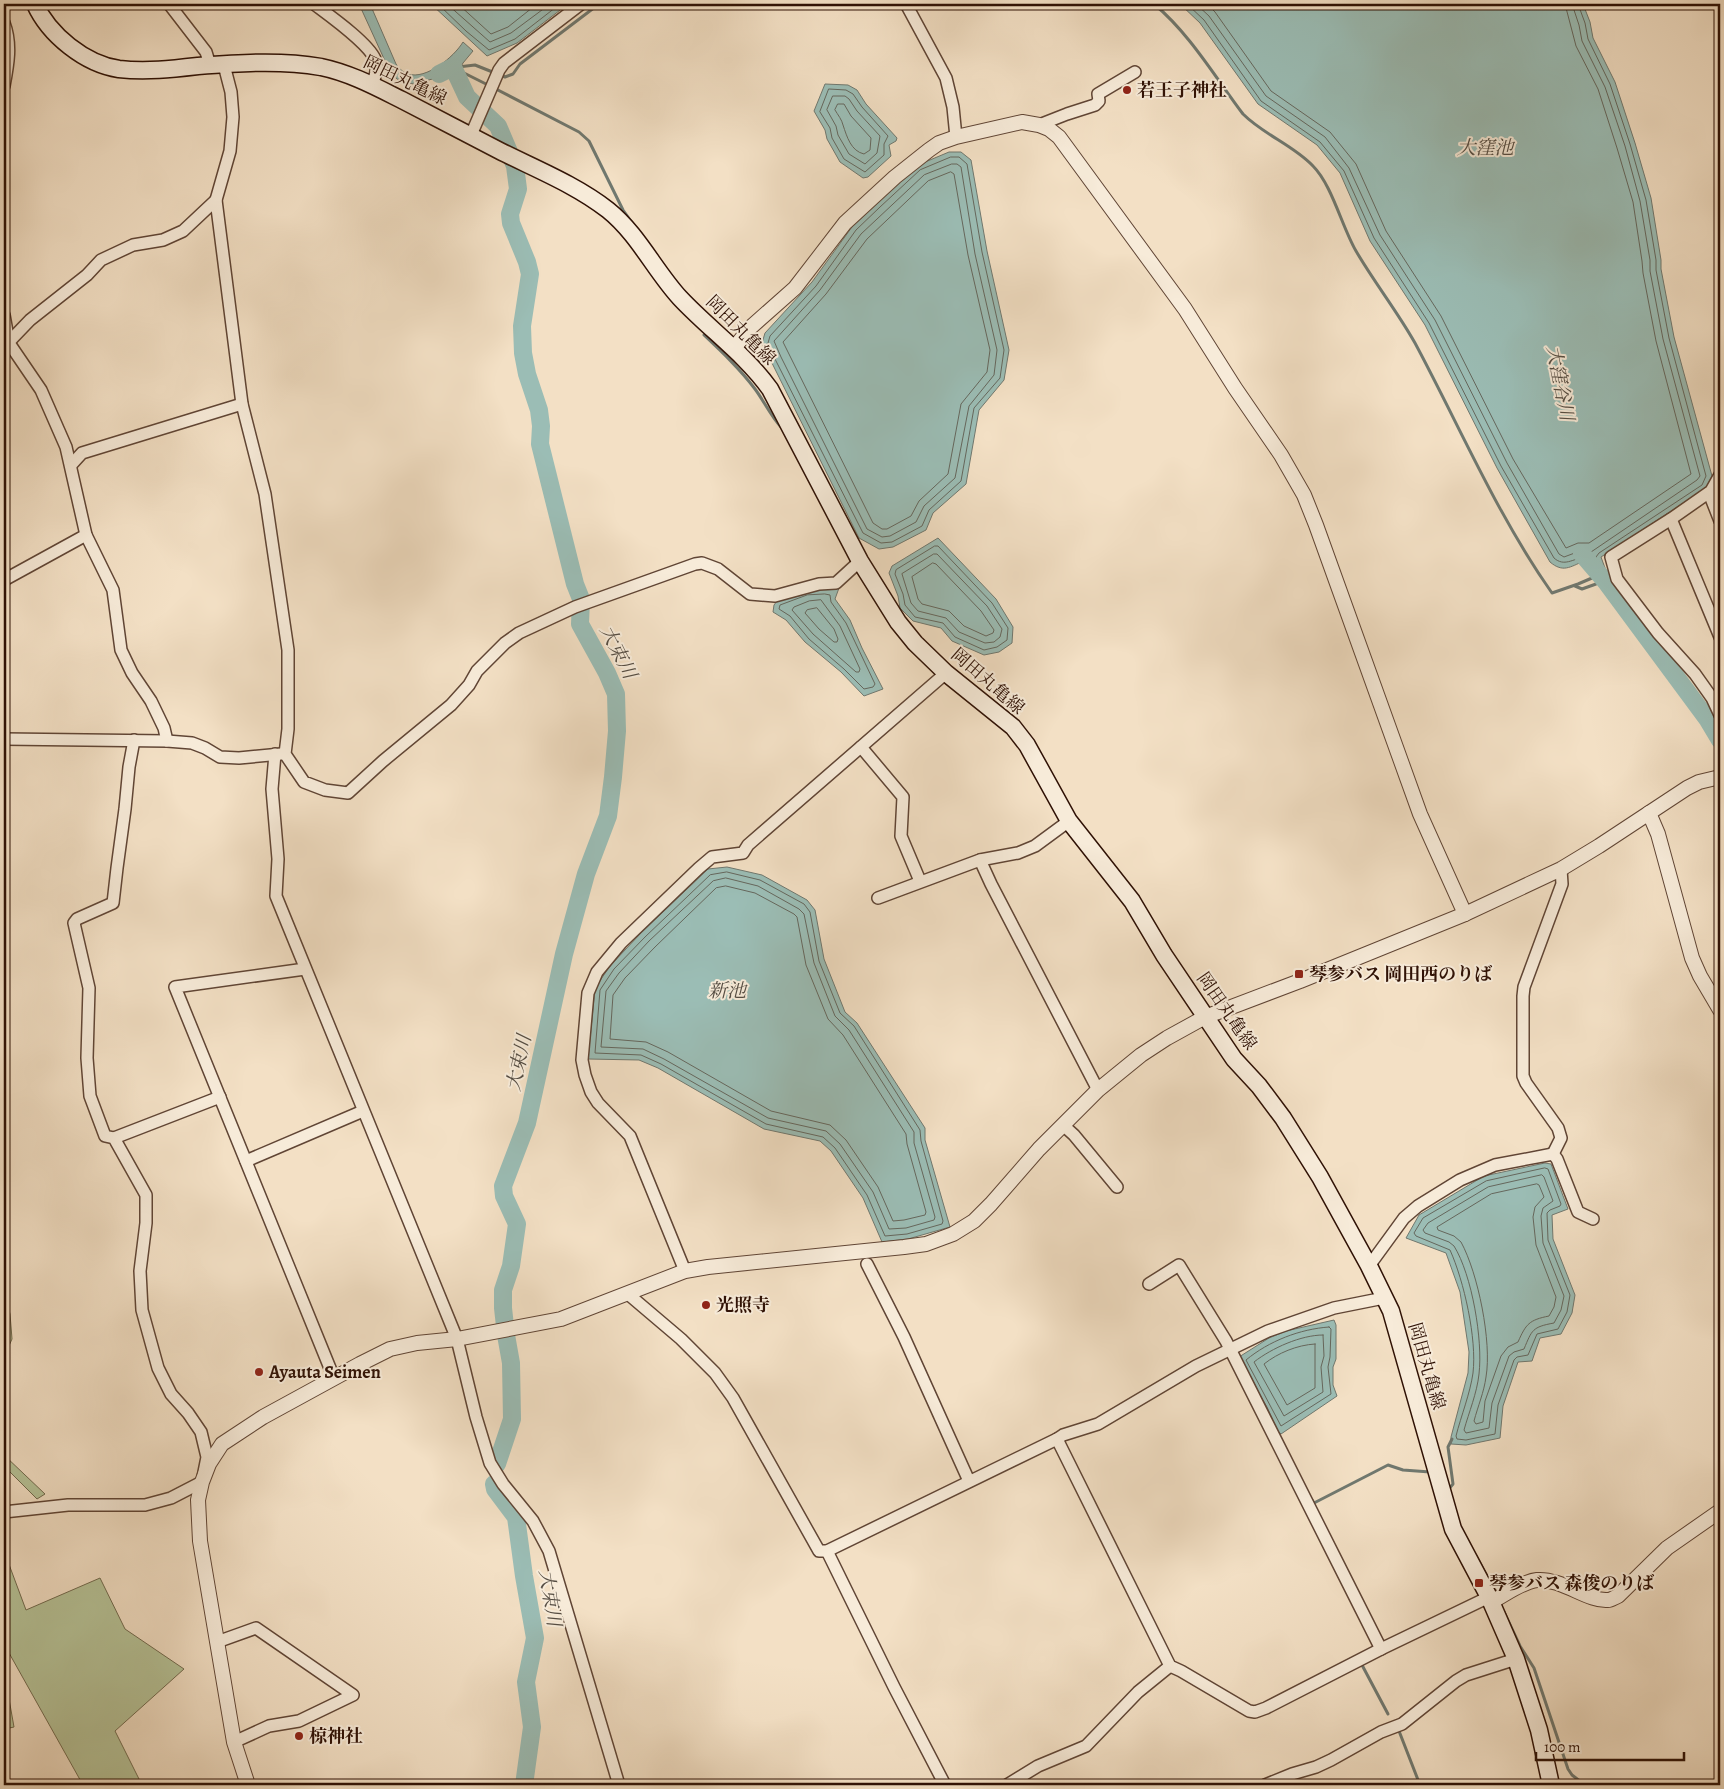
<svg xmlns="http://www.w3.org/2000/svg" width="1724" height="1789" viewBox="0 0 1724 1789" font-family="Alegreya,'Noto Serif JP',serif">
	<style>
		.green { fill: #b6c398; stroke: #726a4e }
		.water { fill: #9bbdb5; stroke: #70786f }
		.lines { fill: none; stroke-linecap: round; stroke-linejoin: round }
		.shore { stroke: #65675d; stroke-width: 1 }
		.stream { stroke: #70786f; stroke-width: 3 }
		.river { stroke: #9bbdb5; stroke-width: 18 }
		.minor-casing { stroke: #604535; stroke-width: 14 }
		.tertiary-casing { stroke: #604535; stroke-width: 16 }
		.secondary-casing { stroke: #2f1105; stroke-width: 19 }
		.minor { stroke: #f7ebd9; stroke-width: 11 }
		.tertiary { stroke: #f7ebd9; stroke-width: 14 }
		.secondary { stroke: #f7ebd9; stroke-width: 16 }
		.poi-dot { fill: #8f2418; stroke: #f7ebd9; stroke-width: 2 }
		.labels { text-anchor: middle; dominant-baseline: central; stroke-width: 4; stroke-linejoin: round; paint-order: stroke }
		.street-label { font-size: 18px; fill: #2f1105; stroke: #f7ebd9 }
		.poi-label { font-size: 18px; font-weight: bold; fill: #2f1105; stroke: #f7ebd9; text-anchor: start }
		.water-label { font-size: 19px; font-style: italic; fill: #554d43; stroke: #f7ebd9 }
	</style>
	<rect width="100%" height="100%" fill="#f3e0c5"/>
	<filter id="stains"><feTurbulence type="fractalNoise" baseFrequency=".004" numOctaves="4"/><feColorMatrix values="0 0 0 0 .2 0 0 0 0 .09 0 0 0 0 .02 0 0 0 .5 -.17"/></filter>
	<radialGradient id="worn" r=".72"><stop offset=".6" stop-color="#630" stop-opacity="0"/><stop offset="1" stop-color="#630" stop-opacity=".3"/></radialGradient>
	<g class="green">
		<path d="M4,1290L10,1314L12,1339L4,1357Z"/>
		<path d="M4,1455L45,1494L37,1499L4,1466Z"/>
		<path d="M4,1551L26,1610L100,1578L125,1629L184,1669L115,1731L142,1785H83L4,1644Z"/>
		<path d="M4,1691L9,1699L14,1727L5,1729Z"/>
	</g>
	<g class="water">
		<path d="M359,4H370L396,64C399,68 402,72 408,74C426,80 454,57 463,42L473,51L463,63L458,72L414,84L401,82L391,74Z"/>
		<path d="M431,4H568L517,43L487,56Z"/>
		<path d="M1180,4H1583L1590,22L1593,38L1615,82L1635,143L1651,198L1661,260V269L1674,337L1712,476L1706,488L1601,557L1605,568L1591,573L1584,561C1570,567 1563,573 1550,562L1497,468L1425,325L1370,241L1340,173L1317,145L1258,104L1200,23Z"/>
		<path d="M825,84L848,85L857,90L866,104L897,138L896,141L889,145L891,156L868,177L863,178L840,162L827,139L825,130L814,111Z"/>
		<path d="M949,152H961L971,160L987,251L1009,350L1004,380L979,410L966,484L933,513L926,530L893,547L879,549L859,538L762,343L765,333L812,282L852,227L876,204L918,165Z"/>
		<path d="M938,538L996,599L1013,627L1012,643L999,652L984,655L952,641L941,628L913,621L900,608L898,596L889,573L892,566Z"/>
		<path d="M839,588L835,599L850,620L862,648L883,689L864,696L841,672L805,642L786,620L773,612L774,605L777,601L806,590Z"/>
		<path d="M727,867L762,875L807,900L815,910L824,959L845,1012L857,1023L925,1128V1140L950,1227L908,1239L882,1242L863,1198L831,1151L820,1141L764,1129L658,1068L639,1060L588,1059L595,988L610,966L641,933L708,869Z"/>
		<path d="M1545,1163L1551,1164L1568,1209L1552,1215L1553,1239L1575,1295L1572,1313L1561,1334L1540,1338L1532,1361L1518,1362L1503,1406L1500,1438L1466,1445L1451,1444V1437L1468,1373L1469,1352L1460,1292L1446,1253L1406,1238L1419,1215L1484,1176Z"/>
		<path d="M1334,1320L1336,1325V1359L1333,1367V1385L1337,1396L1281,1434L1277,1430L1267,1407L1239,1360V1357L1269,1338L1286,1331Z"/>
	</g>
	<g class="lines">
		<g class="shore">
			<path d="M438,4L466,31L489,50L515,39L560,4"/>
			<path d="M447,4L490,42L511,33L550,4"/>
			<path d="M458,4L491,34L508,27L537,4"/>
			<path d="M1187,4L1204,20L1261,101L1320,142L1344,171L1374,238L1429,323L1501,466L1554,558C1564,567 1573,559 1584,557L1594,566L1597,564L1596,557L1599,553L1702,485L1706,476L1669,338L1656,270V260L1646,200L1630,144L1610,84L1588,39L1585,23L1578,4"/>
			<path d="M1196,4L1209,16L1266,96L1325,137L1349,168L1380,235L1435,320L1507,463L1559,554L1564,557L1580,551L1591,552L1697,480L1700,476L1663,339L1650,271V260L1640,201L1625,146L1605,87L1582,41L1579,25L1572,4"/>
			<path d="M1207,4L1215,12L1271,91L1330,132L1356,164L1386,231L1441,316L1513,459L1566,548L1578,543H1589L1691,474L1656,341L1643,273L1642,261L1633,202L1617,148L1598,89L1576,46L1565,4"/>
			<path d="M829,89L846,90L853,94L862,107L888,136L884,144V155L865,172L844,159L832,138L830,128L820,112Z"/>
			<path d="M833,96H845L849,99L857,111L880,136L877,153L865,164L849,154L838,135L836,126L827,110Z"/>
			<path d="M838,104H844L851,116L871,138L870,150L864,154C851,151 847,137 843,125C842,120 838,115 835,110Z"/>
			<path d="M951,157H959L967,164L982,252L1004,350L1000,378L974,408L961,481L929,510L922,526L892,542L881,543L863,533L775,359L768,343L770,336L816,286L856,230L880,207L920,170Z"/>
			<path d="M952,164H957L961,167L975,254L997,350L994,375L969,406L955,478L924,506L916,522L890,536L882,537L867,529L781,357L774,341L820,290L861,234L924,175Z"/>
			<path d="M951,172L954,174L968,255L990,350L987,372L961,404L948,474L919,501L911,516L887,529H882L873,523L783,342L826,294L867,239L928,181Z"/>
			<path d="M935,546H938L992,603L1008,628L1007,640L997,647L984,650L955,637L943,623L915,617L905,605L903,594L895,574L896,570Z"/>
			<path d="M934,554H937L987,606L1002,629L1000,637L994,642L985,643L959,632L946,618L918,611L911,603L902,574Z"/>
			<path d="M933,563L936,564L981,611L994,630L993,633L986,636L964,626L949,611L922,604L918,599L912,577Z"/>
			<path d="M825,594L830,595L831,602L846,623L875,684L873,687L864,689L844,669L809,639L790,616L779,609L780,605L807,595Z"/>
			<path d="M821,600L840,626L860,669L859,672H856L813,634L792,610L794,607L809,601Z"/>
			<path d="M817,608L834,629L838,639L837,642H834L819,629L805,613L807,610Z"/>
			<path d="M727,872L760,880L804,904L810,912L819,961L840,1013L854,1026L920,1130L921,1141L943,1221L942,1224L907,1234L885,1236L867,1195L835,1148L823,1137L766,1124L661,1064L641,1055L595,1053L600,990L614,969L645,937L710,875Z"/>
			<path d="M726,878L758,886L799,909L804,914L814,963L835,1016L849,1030L914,1132V1143L935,1217L934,1220L906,1228L889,1229L873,1192L840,1144L826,1131L768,1118L664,1059L643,1049L601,1047L606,991L619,973L649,941L713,881Z"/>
			<path d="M726,886L755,893L794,914L797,917L806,965L828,1019L843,1035L906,1134L907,1144L926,1212L925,1215L904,1220L893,1221L878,1187L846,1140L830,1125L771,1111L668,1052L646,1042L610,1039L613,995L625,978L655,947L716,888Z"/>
			<path d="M1545,1168L1548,1169L1561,1204L1560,1206L1550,1210L1547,1213L1548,1240L1570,1295L1567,1312L1558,1329L1537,1334L1528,1355L1517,1357L1514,1360L1498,1405L1495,1434L1466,1440L1457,1439L1456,1436C1461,1416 1470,1394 1473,1373C1477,1339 1464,1281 1450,1250L1416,1236L1414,1233L1423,1218L1486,1181Z"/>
			<path d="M1542,1175L1544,1177L1553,1201L1543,1208L1541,1216L1543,1243L1564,1296L1561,1310L1554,1323C1532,1327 1532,1330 1524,1349L1514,1352L1509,1356L1492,1403L1489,1428L1466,1433L1464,1430C1469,1412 1477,1393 1479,1374C1483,1340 1472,1275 1454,1246L1449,1242L1425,1233L1423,1230L1428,1223L1488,1187Z"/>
			<path d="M1537,1184L1539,1185L1544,1197L1535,1207L1533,1217L1536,1245L1556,1297L1554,1307L1549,1316C1529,1320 1526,1324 1518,1342L1508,1347L1501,1356L1485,1401L1483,1422L1476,1424L1474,1421C1478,1406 1484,1392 1486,1377C1492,1342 1478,1273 1461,1242L1454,1236L1438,1230L1437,1227L1491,1194Z"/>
			<path d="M1329,1327L1331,1329L1330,1357L1328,1367L1331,1394L1281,1426L1246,1360C1269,1341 1300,1329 1329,1327Z"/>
			<path d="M1323,1335L1324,1356L1321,1367L1323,1392L1284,1416L1254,1362C1272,1348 1301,1335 1323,1335Z"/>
			<path d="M1315,1344V1388L1287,1405L1264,1364C1278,1353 1297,1345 1315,1344Z"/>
		</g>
		<g class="stream">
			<path d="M1154,4C1190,34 1215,77 1243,114C1264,135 1293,145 1313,166C1332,185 1342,227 1356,251C1374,282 1397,311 1415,343C1460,427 1497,515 1552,593L1578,584L1599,575"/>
			<path d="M458,67L475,65L505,77L513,74L520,64L599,4"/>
			<path d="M456,69L488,85"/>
			<path d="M494,88L579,132L589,141L623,210L633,224"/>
			<path d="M704,335C722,352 740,369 755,389C764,401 770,415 781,427"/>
			<path d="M1575,586L1582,589L1596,584L1599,575"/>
			<path d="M1448,1490L1453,1484L1448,1447L1452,1439"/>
			<path d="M1312,1500L1314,1503L1388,1465L1403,1470L1430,1472V1474"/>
			<path d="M1476,1556L1497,1595"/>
			<path d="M1504,1612L1520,1646L1534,1668L1568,1769L1572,1775L1585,1785"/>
			<path d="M1362,1665L1388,1714"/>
			<path d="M1399,1731L1420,1785"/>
		</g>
		<g class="river">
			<path d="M439,74L453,67L467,97L498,126L515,166L518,189L510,214L511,223L527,262L530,274L522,326L523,353L527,374L539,410L541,426L540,444L575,584L581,599L580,624L607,673L616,694L617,731L613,777L608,816L586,874L564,954L527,1123L503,1186L504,1196L517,1224L511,1266L503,1290V1308L506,1335L511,1363L512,1419L497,1464"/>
			<path d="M1582,554L1606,582L1708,720L1720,740"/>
			<path d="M494,1484L495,1489L516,1517L524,1576L535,1638L526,1682L532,1727L524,1785"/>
		</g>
		<g class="minor-casing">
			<g id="minor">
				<path d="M169,4L206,52L210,65"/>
				<path d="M314,4C330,16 367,42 375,59C379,66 375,77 372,85"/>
				<path d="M906,4L946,78L953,107L956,137"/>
				<path d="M4,23C12,44 8,65 4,86"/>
				<path d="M224,65L231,92L233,117L230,151L216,200L242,404L265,494L288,650V729L285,754L304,782L325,790L348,793L383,761L451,705L469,685L477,671L505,643L519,633L575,607L695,564L702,563L718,569L750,594L775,596L819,584L836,583L860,561"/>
				<path d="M1039,125L1067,114L1095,105L1099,101L1098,94L1135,72"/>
				<path d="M471,135L499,70L504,63L581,4"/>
				<path d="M4,315L9,343L41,390L66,447L86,535L113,590L121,650L132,673L151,701L164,728L167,741"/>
				<path d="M5,346L30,320L87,275L101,260L133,245L163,240L183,231L216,200"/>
				<path d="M71,465L82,453L242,404"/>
				<path d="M1720,475L1711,491L1671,519L1611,557L1617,579L1658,633L1695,674L1712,698L1720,715"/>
				<path d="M1709,493L1720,521"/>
				<path d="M1671,519L1720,637"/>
				<path d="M4,580L86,535"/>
				<path d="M4,739L167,741L192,743L205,748L220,757L239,758L281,754"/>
				<path d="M861,747L903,797L901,836L920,881"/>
				<path d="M275,754L272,789L278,859L276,896L457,1339L476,1417L490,1463L503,1484L533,1521L549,1551L619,1785"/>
				<path d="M980,860L991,884L1098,1090"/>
				<path d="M878,898L980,860L1018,853L1035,846L1069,821"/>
				<path d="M305,969L175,987L334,1378"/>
				<path d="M1063,1125L1074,1135L1117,1187"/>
				<path d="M114,1138L220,1097"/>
				<path d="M1553,1154L1561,1138L1558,1128L1526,1083L1523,1076V996L1524,987L1562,884L1561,869"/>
				<path d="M1553,1154L1557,1159L1578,1212L1593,1219"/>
				<path d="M246,1161L363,1111"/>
				<path d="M867,1264L904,1337L969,1481"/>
				<path d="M1369,1266L1404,1218L1418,1206L1460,1180L1495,1165L1553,1154"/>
				<path d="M685,1271L630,1136L598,1103L591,1092L585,1075L582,1060L588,993L597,972L621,943L699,868L712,857L743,853L748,845L946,673"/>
				<path d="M1149,1284L1179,1265L1226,1341L1381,1649"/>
				<path d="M628,1294L681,1339L715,1373L733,1398L819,1551H827L1057,1439L1063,1435L1098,1424L1196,1366L1268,1331L1334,1308L1384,1298"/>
				<path d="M1057,1439L1170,1666L1181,1671L1249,1711L1255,1712L1266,1708L1381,1649L1489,1597"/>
				<path d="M4,1512L68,1505H145L171,1498L202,1482L207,1457L201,1432L188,1413L171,1394L158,1368L142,1310L140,1271L146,1223V1195L114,1138L105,1136L90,1096L87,1058L89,988L74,923L77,919L113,903L117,868L125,809L129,767L134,740"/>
				<path d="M827,1551L894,1687L945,1785"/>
				<path d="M217,1642L256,1628L353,1695L299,1721L269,1726L234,1742"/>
				<path d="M1007,1785L1038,1766L1086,1746L1138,1692L1170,1666"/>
				<path d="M1265,1785L1292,1774L1316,1767L1331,1760L1381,1732L1402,1724L1456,1681L1466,1675L1516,1659"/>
			</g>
		</g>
		<g class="tertiary-casing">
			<g id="tertiary">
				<path d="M734,348L751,327L795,288L845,223L895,177L929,150L939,143L956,137L1022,122L1039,125L1049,129L1059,137L1185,309L1235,388L1281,455L1304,495L1316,525L1420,814L1465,914"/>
				<path d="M1649,813L1658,834L1692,958L1700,976L1720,1010"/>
				<path d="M1491,1602C1505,1595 1521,1582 1537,1580C1562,1578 1588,1602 1608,1600C1611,1600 1615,1597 1618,1596L1667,1548L1720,1511"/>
				<path d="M248,1785L234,1742L200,1541L198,1500L202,1482L209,1464L222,1444L263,1417L360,1364L390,1349L417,1343L457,1339L561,1319L685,1271L708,1267L904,1247L926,1244L953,1234L974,1221L991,1204L1039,1149L1098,1090L1141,1055L1167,1038L1205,1017L1300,981L1465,914L1561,869L1599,846L1687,788L1699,782L1720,777"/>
			</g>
		</g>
		<g class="secondary-casing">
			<path id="secondary" d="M35,4C49,35 85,64 119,69C146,72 172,69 198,66C239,63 281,60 321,67C350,73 376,87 402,100C435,117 467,134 500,151C536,169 576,185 608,210C638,234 655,271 680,298C710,330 745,354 770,389L860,561L898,622L915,643L946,673L1013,727L1027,745L1069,821L1132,901L1164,955L1234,1059L1259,1086L1283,1118L1320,1177L1369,1266L1391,1311L1453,1529L1489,1597L1516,1659L1539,1730L1551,1785"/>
		</g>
		<use href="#minor" class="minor"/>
		<use href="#tertiary" class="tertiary"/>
		<use href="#secondary" class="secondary"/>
	</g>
	<g class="poi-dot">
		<circle cx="1127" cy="90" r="5"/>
		<rect x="1294" y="969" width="10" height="10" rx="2.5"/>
		<circle cx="706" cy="1305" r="5"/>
		<circle cx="259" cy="1372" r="5"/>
		<rect x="1474" y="1578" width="10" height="10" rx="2.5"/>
		<circle cx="299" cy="1736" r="5"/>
	</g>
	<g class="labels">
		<g class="street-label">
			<text transform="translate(405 80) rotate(26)">岡田丸亀線</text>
			<text transform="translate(741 330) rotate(45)">岡田丸亀線</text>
			<text transform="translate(988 681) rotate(41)">岡田丸亀線</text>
			<text transform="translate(1227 1011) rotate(55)">岡田丸亀線</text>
			<text transform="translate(1427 1366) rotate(74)">岡田丸亀線</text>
		</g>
		<g class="poi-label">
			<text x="1137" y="90">若王子神社</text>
			<text x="1309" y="974">琴参バス 岡田西のりば</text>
			<text x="716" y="1305">光照寺</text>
			<text x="269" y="1372">Ayauta Seimen</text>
			<text x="1489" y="1583">琴参バス 森俊のりば</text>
			<text x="309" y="1736">椋神社</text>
		</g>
		<g class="water-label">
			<text x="1485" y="148">大窪池</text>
			<text transform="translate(1560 383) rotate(79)">大窪谷川</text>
			<text transform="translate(618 652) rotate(63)">大束川</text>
			<text x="727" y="991">新池</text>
			<text transform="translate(519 1063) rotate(-78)">大束川</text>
			<text transform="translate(550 1598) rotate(81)">大束川</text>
		</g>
	</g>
	<rect width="1724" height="1789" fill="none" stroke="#f3e0c5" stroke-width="20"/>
	<rect x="5" y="5" width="1714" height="1779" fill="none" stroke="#2f1105" stroke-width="2.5"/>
	<rect x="10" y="10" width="1704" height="1769" fill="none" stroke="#2f1105"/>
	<path d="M1536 1752v8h148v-8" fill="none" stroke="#2f1105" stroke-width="2.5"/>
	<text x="1544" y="1752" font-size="15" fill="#2f1105" stroke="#f7ebd9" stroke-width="4" paint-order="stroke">100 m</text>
	<rect width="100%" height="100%" filter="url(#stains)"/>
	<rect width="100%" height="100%" fill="url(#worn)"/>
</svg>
